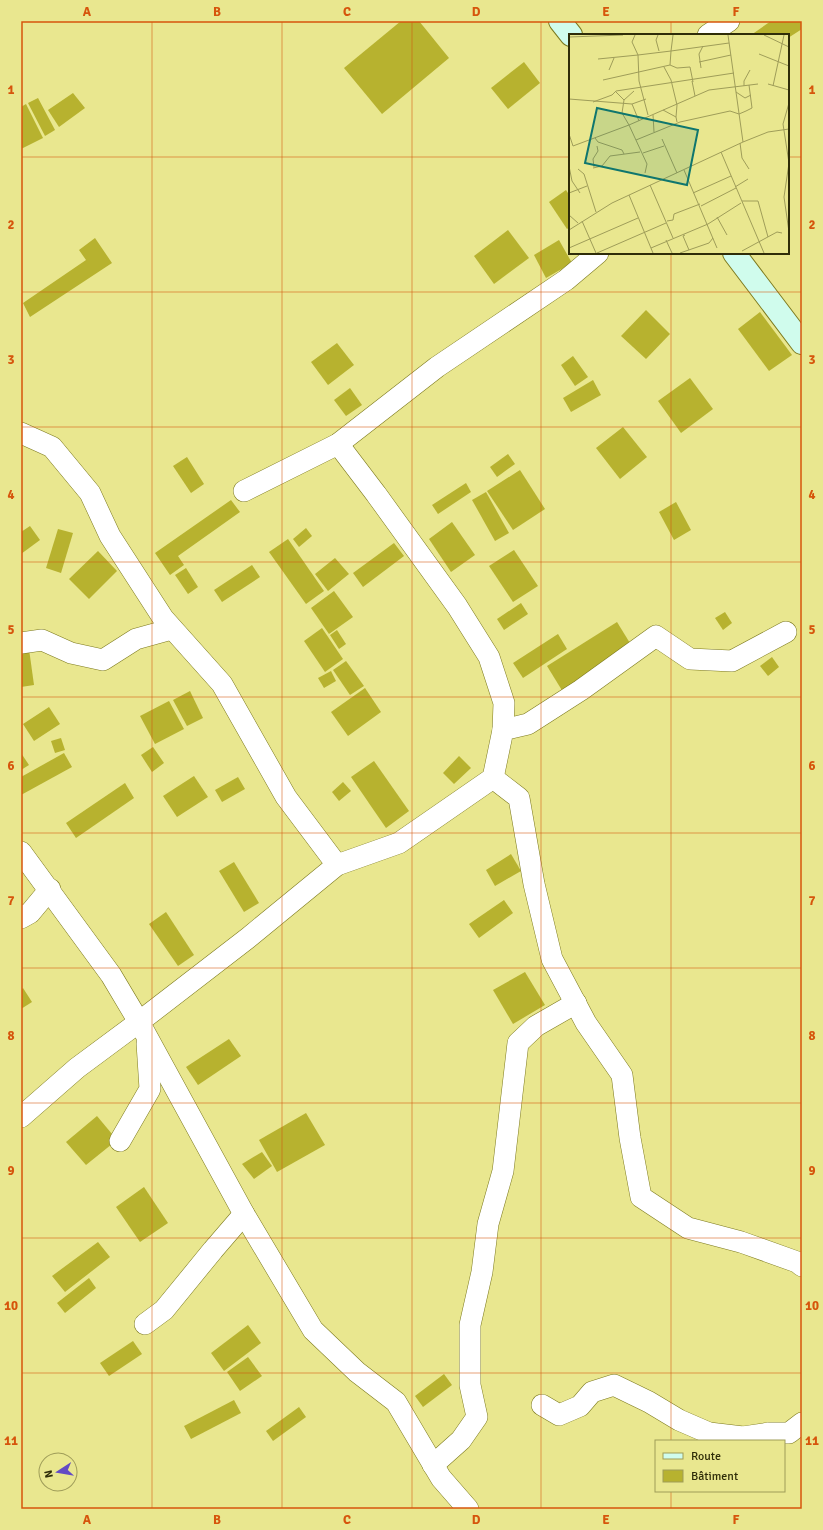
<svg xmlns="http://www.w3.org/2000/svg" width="823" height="1530" viewBox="0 0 823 1530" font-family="Signika,sans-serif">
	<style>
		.building { fill: #b7b22f }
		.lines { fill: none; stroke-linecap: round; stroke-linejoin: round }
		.street-casing { stroke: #7d7a1e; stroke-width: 22 }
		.secondary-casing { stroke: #7d7a1e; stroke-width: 24 }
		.street { stroke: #fff; stroke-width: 21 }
		.secondary { stroke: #d0fced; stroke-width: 22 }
		.grid { fill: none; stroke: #d6550c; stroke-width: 1; stroke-opacity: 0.55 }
		.inset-road { fill: none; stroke: #9f9d59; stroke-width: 1 }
		.view { fill: #0f766e; fill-opacity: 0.15; stroke: #0f766e; stroke-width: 2 }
		.inset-edge { fill: none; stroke: #2f2d08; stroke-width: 2 }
		.neatline { fill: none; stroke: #d6550c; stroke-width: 1.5 }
		.grid-label { font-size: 13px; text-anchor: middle; font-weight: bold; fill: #d6550c }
	</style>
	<rect width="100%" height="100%" fill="#e9e78f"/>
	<g class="building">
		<path d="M401,21H419L449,58L382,114L344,68Z"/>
		<path d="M771,21H802V29L788,38V35H751Z"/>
		<path d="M524,62L540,83L508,109L491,88Z"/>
		<path d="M73,93L85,108L59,127L48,110Z"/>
		<path d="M38,98L55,130L45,136L28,103Z"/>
		<path d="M26,104L43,138L21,149V107Z"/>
		<path d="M566,190L570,196V227L567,229L549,202Z"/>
		<path d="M508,230L529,258L494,284L474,256Z"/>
		<path d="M95,238L112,263L30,317L23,303L86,260L79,250Z"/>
		<path d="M559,240L572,263L546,278L534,255Z"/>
		<path d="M646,310L670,334L646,359L621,336Z"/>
		<path d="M760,312L792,355L769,371L738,329Z"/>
		<path d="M337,343L354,365L328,385L311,362Z"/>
		<path d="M573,356L588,377L575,386L561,365Z"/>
		<path d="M690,378L713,409L681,433L658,401Z"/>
		<path d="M593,380L601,395L571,412L563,398Z"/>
		<path d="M350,388L362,405L346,416L334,400Z"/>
		<path d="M623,427L647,457L620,479L596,448Z"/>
		<path d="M508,454L515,464L497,477L490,467Z"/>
		<path d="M187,457L204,484L191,493L173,466Z"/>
		<path d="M520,470L545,509L513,530L487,491Z"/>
		<path d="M466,483L471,492L438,514L432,505Z"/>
		<path d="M486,492L509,533L495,541L472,500Z"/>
		<path d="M231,500L240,512L178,556L184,565L170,575L155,553Z"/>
		<path d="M676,502L691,530L674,540L659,512Z"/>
		<path d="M452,522L475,555L451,572L429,539Z"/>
		<path d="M30,526L40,540L21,554V532Z"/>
		<path d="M306,528L312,536L299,547L293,539Z"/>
		<path d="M58,529L73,533L61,573L46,568Z"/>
		<path d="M288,539L324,591L306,604L269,552Z"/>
		<path d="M394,543L404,556L363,587L353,573Z"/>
		<path d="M514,550L538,586L513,602L489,566Z"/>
		<path d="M98,551L117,571L89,599L69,579Z"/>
		<path d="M335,558L349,574L328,591L315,574Z"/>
		<path d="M252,565L260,577L222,602L214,590Z"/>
		<path d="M186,568L198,587L188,594L175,575Z"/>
		<path d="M334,591L353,617L329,634L311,608Z"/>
		<path d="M521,603L528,614L504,630L497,619Z"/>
		<path d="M725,612L732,623L723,630L715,618Z"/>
		<path d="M617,622L633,648L563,692L547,666Z"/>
		<path d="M322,628L343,659L325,672L304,641Z"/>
		<path d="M337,630L346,644L339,649L330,635Z"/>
		<path d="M558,634L567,649L523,678L513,663Z"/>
		<path d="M29,649L34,685L21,687V650Z"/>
		<path d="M772,657L779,667L768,676L760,666Z"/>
		<path d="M346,661L364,686L350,695L333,670Z"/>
		<path d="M331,671L336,681L324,688L318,678Z"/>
		<path d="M365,688L381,712L348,736L331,712Z"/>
		<path d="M190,691L203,718L187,726L173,700Z"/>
		<path d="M169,701L184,729L155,744L140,716Z"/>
		<path d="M49,707L60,724L34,741L23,724Z"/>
		<path d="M61,738L65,750L55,753L51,741Z"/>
		<path d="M153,747L164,763L152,772L141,755Z"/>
		<path d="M21,753L29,765L21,770Z"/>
		<path d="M64,753L72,767L21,795V777Z"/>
		<path d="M459,756L471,768L454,784L443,773Z"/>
		<path d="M374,761L409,811L386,828L351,777Z"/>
		<path d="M194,776L208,797L177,817L163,796Z"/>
		<path d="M238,777L245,789L222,802L215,790Z"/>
		<path d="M343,782L351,791L339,801L332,792Z"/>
		<path d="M125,783L134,798L76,838L66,823Z"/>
		<path d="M511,854L521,871L495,886L486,870Z"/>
		<path d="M234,862L259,903L244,912L219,871Z"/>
		<path d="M504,900L513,913L479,938L469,924Z"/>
		<path d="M166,912L194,955L178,966L149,924Z"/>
		<path d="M525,972L545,1005L513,1024L493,990Z"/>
		<path d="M23,988L32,1002L21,1009V990Z"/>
		<path d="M229,1039L241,1056L198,1085L186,1067Z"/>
		<path d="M306,1113L325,1145L277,1172L259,1140Z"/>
		<path d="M97,1116L117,1140L86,1165L66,1142Z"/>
		<path d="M262,1152L272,1166L254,1179L242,1164Z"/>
		<path d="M144,1187L168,1223L140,1242L116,1207Z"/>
		<path d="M98,1242L110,1257L65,1292L52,1276Z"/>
		<path d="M89,1278L96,1288L65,1313L57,1303Z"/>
		<path d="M248,1325L261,1343L224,1371L211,1353Z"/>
		<path d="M133,1341L142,1354L109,1376L100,1363Z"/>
		<path d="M248,1357L262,1376L240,1391L227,1372Z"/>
		<path d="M444,1374L452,1385L423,1407L415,1396Z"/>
		<path d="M234,1400L241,1413L191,1439L184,1426Z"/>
		<path d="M299,1407L306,1417L273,1441L266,1431Z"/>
	</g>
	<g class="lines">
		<g class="street-casing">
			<g id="street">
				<path d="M708,35L729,21"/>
				<path d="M21,433L52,447L90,493L110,536L163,618L222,684L286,797L337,865"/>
				<path d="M338,444L376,494L457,606L489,657L504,703L503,730"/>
				<path d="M244,491L338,444L437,367L566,280L598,253"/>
				<path d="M21,643L42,640L71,653L103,660L136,639L172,629"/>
				<path d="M493,778L519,798L534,884L552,959L586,1023L622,1075L630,1138L641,1197L688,1228L741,1242L797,1262L802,1266"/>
				<path d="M21,852L111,975L139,1022L77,1068L21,1117"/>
				<path d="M21,918L30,913L50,889"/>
				<path d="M120,1141L150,1089L147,1043"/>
				<path d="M145,1324L164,1310L213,1250L244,1214"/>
				<path d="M542,1405L559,1415L580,1406L592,1392L614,1385L649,1402L679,1420L709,1433L743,1437L769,1433H789L802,1423"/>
				<path d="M433,1465L461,1440L477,1417L470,1385V1325L482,1272L488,1224L503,1171L518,1043L536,1026L576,1003"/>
				<path d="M468,1509L441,1478L396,1402L357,1372L313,1330L244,1214L139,1022L248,938L337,865L399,843L493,778L503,730L528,724L581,690L656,636L690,659L732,661L786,632"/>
			</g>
		</g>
		<g class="secondary-casing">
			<g id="secondary">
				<path d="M560,21L571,35"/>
				<path d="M734,253L802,343"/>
			</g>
		</g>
		<use href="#street" class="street"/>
		<use href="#secondary" class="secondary"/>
	</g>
	<path class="grid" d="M152,21V1509M282,21V1509M412,21V1509M541,21V1509M671,21V35M21,157H570M788,157H802M671,253V1441M21,292H802M21,427H802M21,562H802M21,697H802M21,833H802M21,968H802M21,1103H802M21,1238H802M21,1373H802M671,1491V1509"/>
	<g transform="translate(569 34)">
		<rect width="220" height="220" fill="#e9e78f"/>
		<path class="inset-road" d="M89,1L87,6L90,17M104,1L102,17L160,9M159,1L174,108M195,1L220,13M0,3L54,1M190,20L220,32M29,25L69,21L70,47L79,81M130,28L162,21M101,31L108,34L121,33L124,48M95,33L102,46L108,71L107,83M132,34L130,20L134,12M40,36L45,24M34,46L101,31L102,17L69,21L63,8L66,1M123,47L126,62M199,50L220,56M175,52V47L181,36M204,52L215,1M46,57L55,66L53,79L60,91L140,56L189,50M167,58L176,64L182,61M0,65L63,70L77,65M55,66L65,57M24,68L43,61L47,57L165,39M220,69L214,90L220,129M63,70L70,87M94,76L107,83L108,88M84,81L85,98M0,100L4,112L60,91L78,130L76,139M26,104L29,108L53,116L55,120M93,105L108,139M67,106L111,88L161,77L170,80L177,77L183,74L180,51M171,109L173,124L180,135M152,118L195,219M74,119L95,112M220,129L215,163L220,198M0,132L3,147L11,159M25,133L24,125L29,117L28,112M24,134L33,132L41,122L71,118M9,135L15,140L27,178M115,136L148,214M81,151L104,204M166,153L179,145M0,159L18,152M124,159L162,142M60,161L84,219M173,167H189L199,203M132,172L167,154M0,181L9,189M148,183L158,201M13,187L27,219M98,187L104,186L105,180L131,170M0,196L43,169L174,108L199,98L220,95M116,201L114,202L120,216M97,206L103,219M0,214L69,184M82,214L139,190L172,169M173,217L208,198L213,199M28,219L97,189M111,219L140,209L144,204"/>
		<path class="view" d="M28,74L129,96L118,151L16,129Z"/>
		<rect width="220" height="220" class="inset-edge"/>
	</g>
	<rect width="823" height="1530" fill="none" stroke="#e9e78f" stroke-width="44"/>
	<rect x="655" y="1440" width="130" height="52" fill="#e9e78f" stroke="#9f9d59"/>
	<rect x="663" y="1453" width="20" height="6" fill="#d0fced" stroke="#9f9d59"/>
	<text x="691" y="1460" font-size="12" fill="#2f2d08">Route</text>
	<rect x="663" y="1470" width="20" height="12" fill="#b7b22f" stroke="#9f9d59"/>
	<text x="691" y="1480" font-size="12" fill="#2f2d08">Bâtiment</text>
	<g transform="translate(58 1472) rotate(258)"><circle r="19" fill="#e9e78f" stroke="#9f9d59"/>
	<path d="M0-3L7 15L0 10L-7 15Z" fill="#634bc4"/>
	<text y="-6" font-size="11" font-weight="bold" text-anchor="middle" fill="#2f2d08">N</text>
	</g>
	<rect x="22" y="22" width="779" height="1486" class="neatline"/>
	<g class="grid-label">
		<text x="87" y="16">A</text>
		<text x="217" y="16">B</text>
		<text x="347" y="16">C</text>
		<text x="476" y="16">D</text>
		<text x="606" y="16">E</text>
		<text x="736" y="16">F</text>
		<text x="11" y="94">1</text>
		<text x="812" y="94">1</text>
		<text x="11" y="229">2</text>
		<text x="812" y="229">2</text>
		<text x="11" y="364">3</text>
		<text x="812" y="364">3</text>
		<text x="11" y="499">4</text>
		<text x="812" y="499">4</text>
		<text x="11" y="634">5</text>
		<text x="812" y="634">5</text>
		<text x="11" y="770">6</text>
		<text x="812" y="770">6</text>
		<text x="11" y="905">7</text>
		<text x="812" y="905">7</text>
		<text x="11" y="1040">8</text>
		<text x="812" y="1040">8</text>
		<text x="11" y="1175">9</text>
		<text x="812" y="1175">9</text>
		<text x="11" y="1310">10</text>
		<text x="812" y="1310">10</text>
		<text x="11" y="1445">11</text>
		<text x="812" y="1445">11</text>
		<text x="87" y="1524">A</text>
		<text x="217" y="1524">B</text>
		<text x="347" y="1524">C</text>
		<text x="476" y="1524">D</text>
		<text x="606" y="1524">E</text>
		<text x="736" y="1524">F</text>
	</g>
</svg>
